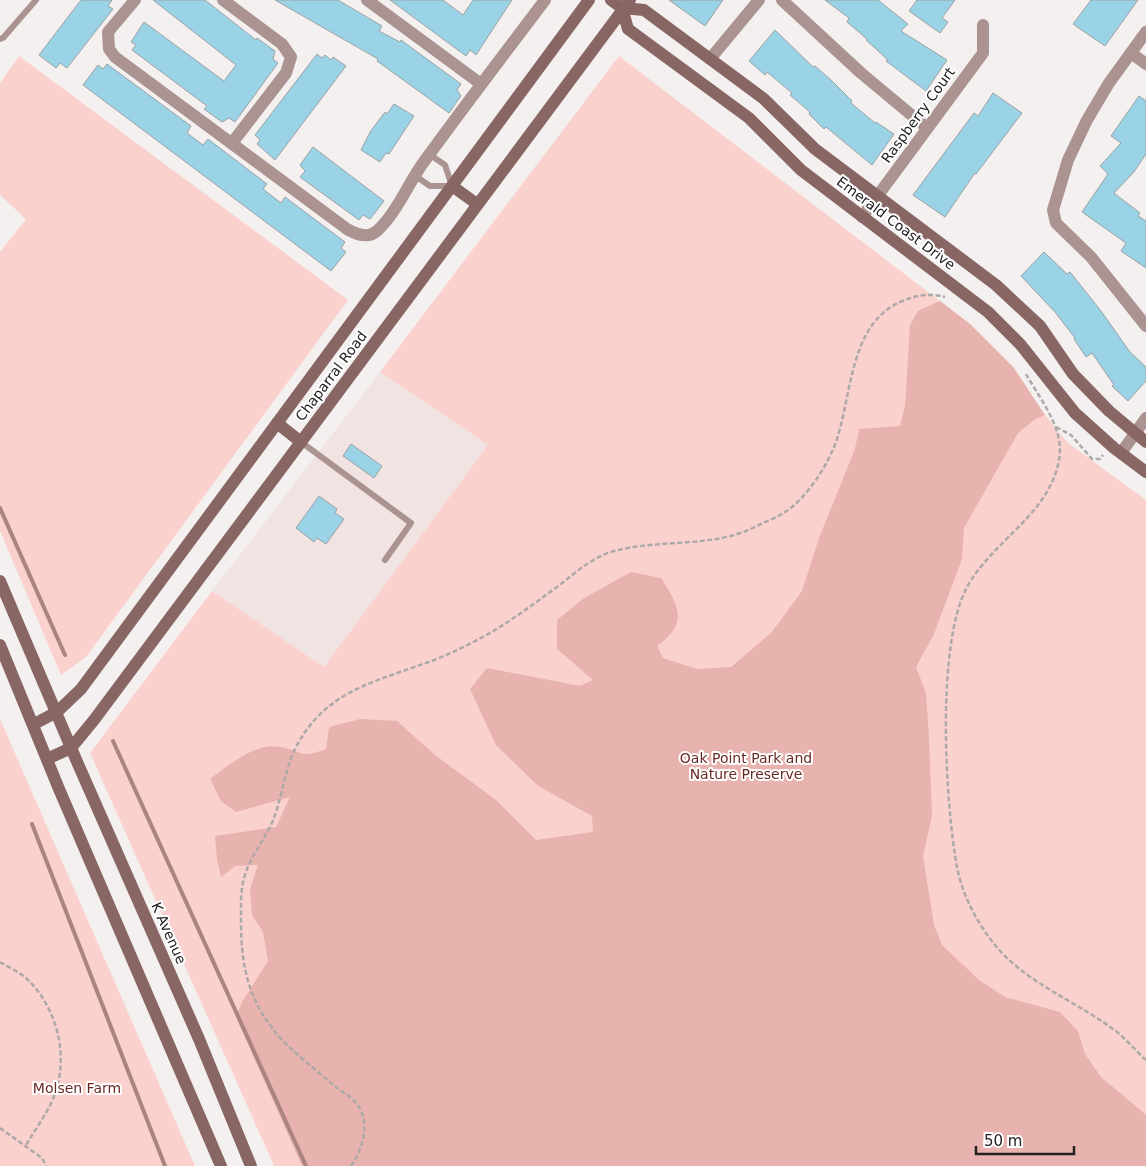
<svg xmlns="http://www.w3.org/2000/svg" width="1146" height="1166" viewBox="0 0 1146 1166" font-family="'DejaVu Sans',sans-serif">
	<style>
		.built { fill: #f0e3e2 }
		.green { fill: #fbd1cd }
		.forest { fill: #e8b2ae }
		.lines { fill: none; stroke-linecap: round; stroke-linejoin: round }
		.stream { stroke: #aa8481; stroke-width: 4 }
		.building { fill: #9ad2e6; stroke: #9ea1a3 }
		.path { stroke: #ada9a9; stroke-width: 2.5; stroke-dasharray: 5 2.5; stroke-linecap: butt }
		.lane { stroke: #ab9391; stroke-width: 6 }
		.street { stroke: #ab9391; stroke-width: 12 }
		.secondary { stroke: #876663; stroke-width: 12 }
		.labels { text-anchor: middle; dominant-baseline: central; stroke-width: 4; stroke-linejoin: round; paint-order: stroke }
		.street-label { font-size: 14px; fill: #232121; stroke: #fff }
		.park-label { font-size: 14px; fill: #692927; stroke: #fff }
	</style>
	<rect width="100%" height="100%" fill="#f4f0f0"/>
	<path class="built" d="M380,372L488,445L324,667L212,591Z"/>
	<g class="green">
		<path d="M19,56L348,300L86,657L61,675L0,531V252L26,219L0,195V83Z"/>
		<path d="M619,56L970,324L1068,443L1146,500V1166H274L90,753L212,591L324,667L488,445L380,372Z"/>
		<path d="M0,719L195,1166H0Z"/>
	</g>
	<path class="forest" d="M940,301L970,324L1014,368L1045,415L1034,420L1018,433L964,528L962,559L934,634L916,667L926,693L929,738L932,816L923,856L934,925L942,945L979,980L1005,997L1060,1012L1078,1031L1085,1054L1101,1077L1146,1115V1166H302L236,1017L242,1002L268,961L263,932L252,915L250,889L258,865L235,866L221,877L217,859L215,836L276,827L290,797L236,812L221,801L210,779C229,765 255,742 281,747C305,752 300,759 326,749L329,727L360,719L397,721L435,755L496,800L536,840L593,832L592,816L537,785L496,745L470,689L487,668L580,686L593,680L557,649V620L584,598L631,572L661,578C679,606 689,623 657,646L663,658L697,669L731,667L772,632L802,591L819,538L855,449L859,429L900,426L905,406L910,325L918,311Z"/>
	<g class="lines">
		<g class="stream">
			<path d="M0,508L65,655"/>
			<path d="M113,741L306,1166"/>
			<path d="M32,824L165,1166"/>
		</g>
	</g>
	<g class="building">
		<path d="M81,0H112L108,6L113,9L67,68L60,63L56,68L39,55Z"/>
		<path d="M153,0H205L256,40L257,38L275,51L273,59L278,63L235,122L229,118L222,122L204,109L207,106L132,50L136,45L131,42L144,22L224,81L236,65Z"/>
		<path d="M275,0H338L382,26L379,31L400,42L401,40L461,84L457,90L461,96L449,113L377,61L378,59Z"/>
		<path d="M390,0H443L463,15L473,0H512L476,55L470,50L466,56Z"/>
		<path d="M669,0H723L705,26Z"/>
		<path d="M825,0H878L908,24L901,31L947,60L926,91L886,61L888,60L866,40L867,39L847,22L849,18Z"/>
		<path d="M917,0H955L942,18L948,22L940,33L909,11Z"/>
		<path d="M1091,0H1138L1105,46L1073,24Z"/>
		<path d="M775,30L813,67L815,66L831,80L852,101L851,103L875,123L876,122L894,134L872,165L826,127L824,129L809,114L810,112L790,95L792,93L767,72L765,75L749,61Z"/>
		<path d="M317,54L322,58L325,55L331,60L333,57L346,66L275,160L257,144L260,140L255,135Z"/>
		<path d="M107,64L191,126L187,133L203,145L208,139L267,184L263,189L281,203L285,197L345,242L341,248L346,252L331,271L83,85L98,65L103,69Z"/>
		<path d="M993,93L1022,113L976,174L975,173L945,217L913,195L974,113L978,116Z"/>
		<path d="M1139,96L1146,101V154L1134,172L1114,193L1140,213L1138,216L1146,221V268L1121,251L1126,243L1082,212L1108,174L1100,166L1121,143L1111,136Z"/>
		<path d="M394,104L414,116L389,154L386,153L380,162L361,150L370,132L385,112L387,114Z"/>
		<path d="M313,147L384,201L370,219L363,215L359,220L300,177L305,171L300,165Z"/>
		<path d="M1044,252L1067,274L1070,272L1101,311L1130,352L1146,367V381L1128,401L1112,386L1114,385L1092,353L1086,357L1074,339L1075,338L1055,312L1021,276Z"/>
		<path d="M351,444L382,466L374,478L343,456Z"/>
		<path d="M319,496L337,509L335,513L344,519L326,544L317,538L314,542L296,528Z"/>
	</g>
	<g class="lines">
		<g class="path">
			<path d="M1026,374C1040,399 1065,429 1059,460C1049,515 993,540 967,587C936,645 945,801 957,867C962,893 975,919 991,940C1022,982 1077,1001 1117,1032C1127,1040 1136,1051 1146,1060"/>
			<path d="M1056,427L1071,435L1092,459H1100L1103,455"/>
			<path d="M0,962C8,967 19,972 26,978C58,1008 70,1058 53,1099C46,1115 35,1130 26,1145"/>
			<path d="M0,1128L42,1158L46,1166"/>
			<path d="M351,1166C363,1148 371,1123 357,1104C352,1097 342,1092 336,1087C319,1073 301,1058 285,1043C250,1006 241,971 241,921C241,906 240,890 245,875C251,854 268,836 275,815C282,795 285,771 294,751C322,694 367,684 423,664C447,656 473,643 495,630C518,616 539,600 561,584C576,572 592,558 611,552C658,538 711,549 755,527C765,522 776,518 785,512C807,498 827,466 836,442C852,396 849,325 900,302C916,295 929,293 945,297"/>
		</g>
		<g class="lane">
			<path d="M0,39L3,38L36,0"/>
			<path d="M414,175L430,186H452L445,165L429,154"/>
			<path d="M301,442L411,523L385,560"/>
		</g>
		<g class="street">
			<path d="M135,0L108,32L109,49L115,57L347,229C357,235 369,239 378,230C397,212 408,184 423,163C463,108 504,54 545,0"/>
			<path d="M223,0L282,44L291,57L286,73L232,143"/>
			<path d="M367,0L481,84"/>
			<path d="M782,0L861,73L927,128"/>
			<path d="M1146,32L1109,83L1087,120L1068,160L1053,210L1056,223L1091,257L1146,326"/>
			<path d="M1131,53L1146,64"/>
			<path d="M710,59L759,0"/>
			<path d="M862,217L983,53V25"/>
			<path d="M1121,453L1146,418"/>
		</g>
		<g class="secondary">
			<path d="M611,0L622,8L644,10L764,99L815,149L996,285L1040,326L1073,374L1109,411L1146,442"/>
			<path d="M622,8L628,29L749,118L801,170L988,312L1020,344L1075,413L1114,448L1146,472"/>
			<path d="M452,186L477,204"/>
			<path d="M277,423L301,442"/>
			<path d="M0,581L78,764L199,1039L251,1166"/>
			<path d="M0,645L59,789L221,1166"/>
			<path d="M34,724L57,712L81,689L589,0"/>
			<path d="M47,759L71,748L94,720L630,0"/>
		</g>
	</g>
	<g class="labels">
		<g class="street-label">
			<text transform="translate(918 115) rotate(-54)">Raspberry Court</text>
			<text transform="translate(896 223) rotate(37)">Emerald Coast Drive</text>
			<text transform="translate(331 376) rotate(-53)">Chaparral Road</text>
			<text transform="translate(169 933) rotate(66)">K Avenue</text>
		</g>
		<g class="park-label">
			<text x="746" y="758">Oak Point Park and<tspan x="746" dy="16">Nature Preserve</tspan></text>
			<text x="77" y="1088">Molsen Farm</text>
		</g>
	</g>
	<path d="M976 1146v8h98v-8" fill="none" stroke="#232121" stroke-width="2.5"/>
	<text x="984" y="1146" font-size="15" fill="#232121" stroke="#ffffff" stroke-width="4" paint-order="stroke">50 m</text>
</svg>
